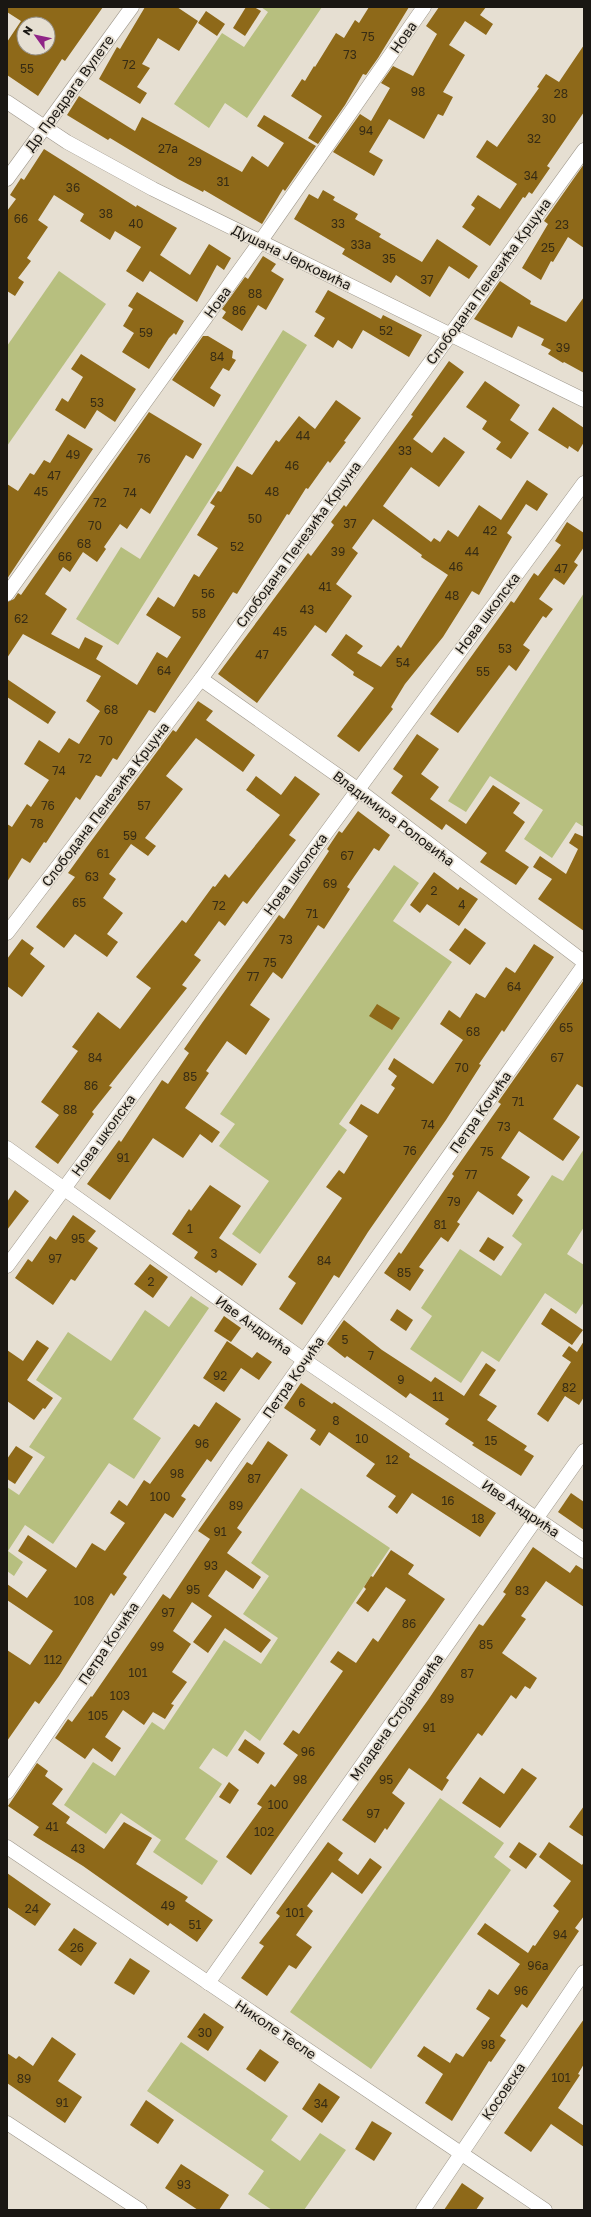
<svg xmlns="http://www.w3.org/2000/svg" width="591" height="2217" viewBox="0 0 591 2217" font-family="'Golos Text',sans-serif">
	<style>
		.green { fill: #b7bf7f }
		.building { fill: #8e6919; fill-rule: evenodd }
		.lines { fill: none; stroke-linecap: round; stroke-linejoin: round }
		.minor-casing { stroke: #9f988c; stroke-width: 15 }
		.minor { stroke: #fff; stroke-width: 14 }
		.labels { text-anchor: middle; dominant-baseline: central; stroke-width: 3.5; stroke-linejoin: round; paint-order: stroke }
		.number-label { font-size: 12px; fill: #372c14 }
		.street-label { font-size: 14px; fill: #1a1713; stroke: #e6dfd2 }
	</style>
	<rect width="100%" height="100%" fill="#e6dfd2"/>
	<g class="green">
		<path d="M261,7H322L247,118L225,103L209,128L174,104L222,33L244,47L268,12Z"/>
		<path d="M59,271L106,304L7,446V346Z"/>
		<path d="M283,330L307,345L118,645L76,619L121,547L140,559Z"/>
		<path d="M584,593V827L576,822L552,858L524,839L543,810L490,776L466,812L448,801Z"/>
		<path d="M394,865L419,883L393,921L452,962L339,1124L347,1130L260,1254L232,1234L269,1181L219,1146L235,1124L220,1114Z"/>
		<path d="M584,1149V1227L567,1254L584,1265V1302L576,1314L545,1293L499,1362L482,1351L461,1383L410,1349L432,1316L421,1308L460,1249L501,1276L522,1244L512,1236L552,1175L563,1181Z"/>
		<path d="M191,1296L209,1308L133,1419L161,1438L134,1479L109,1463L53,1544L25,1525L8,1551L23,1562L14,1576L7,1571V1487L19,1495L45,1457L29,1447L62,1398L36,1380L68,1332L111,1361L145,1310L169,1327Z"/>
		<path d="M301,1488L390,1548L260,1741L245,1730L227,1757L213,1748L199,1768L222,1784L185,1839L218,1861L202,1885L153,1852L161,1840L121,1813L106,1834L64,1805L93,1762L115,1776L152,1722L164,1730L224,1640L261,1664L278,1638L243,1614L269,1576L251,1563Z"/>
		<path d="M440,1798L504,1843L494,1857L511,1870L371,2069L290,2012Z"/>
		<path d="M181,2042L288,2116L271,2140L300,2161L320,2133L346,2150L304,2210H272L248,2194L264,2171L147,2091Z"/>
	</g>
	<g class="building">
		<path d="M7,7H103L65,61L62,59L38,96L7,75V42L21,21L7,12ZM24,23L48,24V48H24Z"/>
		<path d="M145,7H177L198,21L179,51L158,38L142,64L150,68L137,87L147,93L140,104L99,79L117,47L120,49Z"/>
		<path d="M246,7H254L261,11L245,36L233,28Z"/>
		<path d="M369,7H409L378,58L366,75L363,74L345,105L318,144L308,138L322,116L291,96L302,79L305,81L314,66L315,67L336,33L344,38L355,20L359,23Z"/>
		<path d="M439,7H486L480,15L493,24L486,35L465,21L449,45L465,55L443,92L453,97L443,116L438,114L424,139L389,119L369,152L383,160L374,176L333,152L360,114L371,121L390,88L381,83L393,66L413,76L437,34L426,26Z"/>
		<path d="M206,11L225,24L217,36L198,23Z"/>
		<path d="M584,45V112L547,166L550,168L532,194L529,192L525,198L523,197L490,246L462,227L475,208L471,205L478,195L500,209L517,184L476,157L487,140L497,147L539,88L537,87L546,74L559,82Z"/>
		<path d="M79,96L135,131L142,117L242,172L252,156L268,167L284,143L257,126L264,115L316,146L285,191L283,189L262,224L204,190L203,192L178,179L110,138L108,140L67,115Z"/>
		<path d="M44,149L136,207L137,205L177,228L160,255L190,275L209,244L231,258L224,270L217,265L197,302L150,271L143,282L126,271L141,247L115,231L110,240L80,221L84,214L54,195L38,220L48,227L27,258L31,261L18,278L24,282L15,296L7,291V211L16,199L10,195L21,178L24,180Z"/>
		<path d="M584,164V248L568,237L553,262L551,261L541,280L522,268L548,224L544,221Z"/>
		<path d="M323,190L335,197L333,200L358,214L355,219L381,234L379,237L422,262L437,239L478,266L469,279L449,266L430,297L396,275L391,283L342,254L345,249L294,219L309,194L318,199Z"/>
		<path d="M263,256L276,264L271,271L284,279L266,310L258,305L242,331L222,318L226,312L222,309L245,277L248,279Z"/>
		<path d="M500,281L531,301L530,304L566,322L584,297V373L564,362L563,363L548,354L551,350L541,345L544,339L518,326L512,338L474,319Z"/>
		<path d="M328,290L381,319L383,315L422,335L409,357L363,330L352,349L338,340L333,348L314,336L325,318L315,312Z"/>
		<path d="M137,292L184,321L176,335L174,333L169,338L149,369L122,352L134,333L123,326L133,309L128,306Z"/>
		<path d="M203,336H208L233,351L232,358L236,360L229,371L223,368L210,388L221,395L214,407L172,380Z"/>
		<path d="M81,354L136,389L115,422L97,410L85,429L55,410L62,398L68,402L83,377L71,369Z"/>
		<path d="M449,361L464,372L413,439L432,453L444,437L465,452L439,487L411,467L383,506L431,542L434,538L440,542L448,530L458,537L479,505L501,520L527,480L548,494L537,511L526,504L507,533L512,537L479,595L472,591L443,637L405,684L391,707L393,709L359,752L337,736L374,688L353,675L354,672L331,655L346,634L363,646L357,653L381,667L398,645L401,648L448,575L421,557L422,555L373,519L352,548L358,553L336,584L352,596L326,633L315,625L257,703L218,674L308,553L311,556L334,525L331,522L344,505L346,507L413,416L411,415Z"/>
		<path d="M485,381L520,405L510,420L529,433L511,459L496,449L501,442L482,429L487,421L466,407Z"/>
		<path d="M336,400L361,418L344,441L346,442L330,463L328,461L308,489L306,488L289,515L287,514L237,594L233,592L155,713L149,710L117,760L113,758L101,777L96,775L80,800L76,797L46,843L44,842L30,863L22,858L7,882V824L12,827L27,804L31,807L49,780L24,764L39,740L59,753L69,738L79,744L100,711L86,701L101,676L23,634L7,658V602L14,599L18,593L21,595L149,412L202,444L193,459L186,455L150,514L141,508L127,529L120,524L104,547L106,549L97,562L83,552L70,572L63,567L45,594L67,609L51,634L79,649L85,637L103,646L96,659L137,685L157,652L167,658L181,637L146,615L158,597L174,607L194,574L199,577L218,548L197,535L215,506L210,503L218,491L221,492L237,466L252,475L276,440L279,442L299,416L315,429Z"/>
		<path d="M553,407L584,428V442L578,452L569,446L568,449L538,430Z"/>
		<path d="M68,434L93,449L7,579V484L18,491L30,473L34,475L44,460L50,463Z"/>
		<path d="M567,522L584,533V547L574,562L578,565L564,585L554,578L539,599L553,609L546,618L543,616L523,645L530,650L516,671L509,665L458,733L430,714L511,601L514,603L534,573L538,576L561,545L555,541Z"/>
		<path d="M7,679L56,712L48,724L7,697Z"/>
		<path d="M198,701L213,711L206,720L255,755L243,772L196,738L166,776L183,789L145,838L156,846L148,856L131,844L109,874L116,879L103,898L123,913L107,934L118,942L107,957L75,934L64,948L36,927L75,877L68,873L86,848L173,730L176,732Z"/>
		<path d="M417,734L439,749L421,774L439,787L430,799L466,824L493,785L520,803L513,813L525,822L505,851L529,867L516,885L480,862L487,853L446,824L442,830L391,793L403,776L393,769Z"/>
		<path d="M256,776L281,795L295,776L320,794L289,835L296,840L247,904L243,901L225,926L219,921L194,955L201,960L182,985L187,988L109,1086L112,1087L92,1112L94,1114L58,1164L35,1147L59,1115L41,1102L78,1051L72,1047L98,1012L120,1029L151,988L136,977L182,920L186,923L213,886L215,887L225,874L229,878L280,815L246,790Z"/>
		<path d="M358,811L390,835L379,851L374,848L347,887L350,889L324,929L318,925L282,979L273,972L250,1005L270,1019L246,1055L227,1041L206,1071L209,1073L185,1108L220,1132L212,1143L200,1134L183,1158L153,1138L110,1200L87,1184L119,1140L121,1142L162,1080L168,1084L189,1053L184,1049L202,1023L279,915L284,919L329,851L327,849L339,831L342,833Z"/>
		<path d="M575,833L584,837V931L538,899L552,879L533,867L540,856L566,874L578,849L569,843Z"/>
		<path d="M434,872L458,890L460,887L478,899L459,926L427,904L420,913L410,905Z"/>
		<path d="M465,928L486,943L470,965L449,950Z"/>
		<path d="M22,939L34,948L30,954L45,966L22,997L7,986V959Z"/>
		<path d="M534,944L554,957L504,1032L502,1030L479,1064L481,1065L446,1120L368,1232L339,1278L334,1275L302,1325L279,1309L296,1283L288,1277L342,1198L326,1187L339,1170L344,1174L368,1136L349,1123L361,1104L378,1114L395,1088L391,1085L397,1076L388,1069L394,1058L433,1084L463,1040L440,1024L449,1010L460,1018L476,993L485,998L506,967L515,973Z"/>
		<path d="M584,980V1088L577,1084L553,1119L580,1137L563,1161L519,1131L501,1158L530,1177L517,1195L523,1200L513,1215L478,1191L457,1222L460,1224L448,1242L441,1237L419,1267L424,1270L410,1291L384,1273L399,1252L401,1254L433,1207L454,1176L452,1174L501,1104L498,1102Z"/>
		<path d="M377,1004L400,1018L392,1030L369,1016Z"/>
		<path d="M210,1185L241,1206L219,1238L257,1264L242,1286L219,1270L216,1273L194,1258L198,1252L172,1234L189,1209L191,1211Z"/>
		<path d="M15,1190L29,1201L7,1230V1202Z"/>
		<path d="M73,1215L96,1231L88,1241L98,1248L75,1281L71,1279L53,1305L15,1278L28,1259L32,1262L50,1236L56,1240Z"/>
		<path d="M488,1237L504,1247L494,1261L479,1251Z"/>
		<path d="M150,1264L168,1277L153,1298L134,1284Z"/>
		<path d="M551,1308L583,1330L572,1345L541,1324Z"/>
		<path d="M397,1309L413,1320L406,1331L390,1320Z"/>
		<path d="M224,1316L241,1328L231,1342L214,1331Z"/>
		<path d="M344,1320L382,1350L431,1382L435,1377L464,1396L486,1363L496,1370L479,1395L497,1406L487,1420L527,1446L524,1450L534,1456L521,1476L472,1445L474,1443L445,1424L449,1419L410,1393L406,1398L347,1356L345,1358L327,1344Z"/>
		<path d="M37,1340L49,1348L27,1380L53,1398L45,1409L43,1408L34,1420L7,1401V1350L23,1361Z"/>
		<path d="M227,1341L252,1358L257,1352L272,1362L259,1380L241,1368L224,1392L203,1378Z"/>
		<path d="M584,1341V1397L579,1405L565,1396L548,1422L537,1414L571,1362L562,1356L569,1346L577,1352Z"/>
		<path d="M301,1383L332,1404L334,1402L410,1454L409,1457L496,1513L480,1537L412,1493L397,1514L388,1507L396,1496L366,1476L375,1464L329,1432L320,1446L310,1439L316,1430L284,1408Z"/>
		<path d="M216,1402L241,1419L211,1462L207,1459L181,1496L186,1499L173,1518L165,1513L123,1574L127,1577L114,1596L111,1593L59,1676L39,1704L35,1701L7,1741V1650L30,1665L53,1631L7,1600V1584L27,1598L47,1570L18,1551L28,1535L76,1568L92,1543L105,1551L125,1523L110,1513L119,1500L127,1506L144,1480L150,1484L194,1424L199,1427Z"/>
		<path d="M268,1441L288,1455L237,1528L242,1532L227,1553L261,1577L253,1589L226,1570L208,1596L271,1640L261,1653L225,1628L208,1653L193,1642L212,1616L192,1602L173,1631L191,1644L172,1672L187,1682L171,1704L174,1705L165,1719L153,1712L144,1725L123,1710L105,1737L121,1748L112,1762L93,1748L85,1759L55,1738L68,1719L72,1722L91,1696L92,1697L163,1594L170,1599L210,1539L198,1531L247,1462L252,1465Z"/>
		<path d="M16,1446L33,1457L15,1484L7,1479V1459Z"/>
		<path d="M571,1493L584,1502V1530L558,1512Z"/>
		<path d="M533,1547L570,1573L576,1565L584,1570V1607L546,1581L521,1616L526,1619L502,1653L537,1678L530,1689L525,1686L516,1699L511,1695L482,1736L478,1733L446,1778L449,1780L442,1791L409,1768L392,1793L405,1803L387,1830L385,1828L375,1843L342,1820L428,1700L479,1624L483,1626L506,1594L503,1592Z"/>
		<path d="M391,1550L414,1565L408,1574L445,1599L251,1875L226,1857L262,1807L257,1804L271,1784L275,1787L298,1755L283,1744L293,1730L299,1734L343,1671L330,1662L338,1651L356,1663L373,1638L378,1642L406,1600L386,1587L368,1612L356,1603L366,1589L364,1587L371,1576L373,1577Z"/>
		<path d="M245,1739L265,1753L258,1764L238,1750Z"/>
		<path d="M37,1763L48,1771L45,1776L63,1789L52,1804L70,1817L66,1823L104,1849L124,1822L152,1838L136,1864L188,1897L185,1901L213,1920L197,1942L170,1923L168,1926L83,1866L33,1835L39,1827L8,1806Z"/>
		<path d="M522,1768L537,1778L500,1828L462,1803L480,1777L504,1794Z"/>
		<path d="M229,1782L239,1790L230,1804L219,1797Z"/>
		<path d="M584,1806V1837L569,1827Z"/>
		<path d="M328,1842L343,1853L338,1860L358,1875L370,1858L382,1867L362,1894L332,1872L307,1906L313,1911L296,1935L312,1947L296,1969L289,1965L267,1996L241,1978L264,1946L259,1943L280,1916L276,1913Z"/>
		<path d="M519,1842L537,1854L526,1869L509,1857Z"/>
		<path d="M549,1842L582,1865L584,1862V1916L575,1928L579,1931L527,2008L522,2004L500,2036L506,2040L491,2062L489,2061L452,2121L425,2103L443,2074L417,2056L424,2046L450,2063L456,2053L463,2057L490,2018L476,2009L489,1989L498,1995L520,1964L477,1934L485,1923L528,1953L533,1945L535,1946L559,1911L553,1906L571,1881L539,1857Z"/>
		<path d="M7,1873L51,1904L35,1926L7,1907Z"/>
		<path d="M74,1928L97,1943L81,1966L58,1950Z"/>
		<path d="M130,1958L150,1971L134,1995L114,1983Z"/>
		<path d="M204,2013L224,2027L208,2051L187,2037Z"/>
		<path d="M584,2019V2064L578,2074L580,2075L558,2108L584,2126V2147L551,2124L531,2152L504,2133Z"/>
		<path d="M52,2037L76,2054L58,2081L82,2097L65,2123L7,2083V2053L16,2059L19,2056L33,2066Z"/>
		<path d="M260,2049L279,2062L265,2082L246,2069Z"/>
		<path d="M319,2083L340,2097L322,2123L302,2109Z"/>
		<path d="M146,2100L174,2120L158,2144L130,2125Z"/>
		<path d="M372,2121L392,2133L374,2161L355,2149Z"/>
		<path d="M181,2164L229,2195L219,2210H198L165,2188Z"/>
		<path d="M462,2183L484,2198L476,2210H444Z"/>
	</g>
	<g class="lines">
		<g class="minor-casing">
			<g id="minor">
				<path d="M7,102L67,142L153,189L584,400"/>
				<path d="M7,179L132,7"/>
				<path d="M7,594L260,242L424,7"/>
				<path d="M201,679L357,789L584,962"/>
				<path d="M7,933L201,679L584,150"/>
				<path d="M7,1148L304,1360L584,1551"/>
				<path d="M7,1266L584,483"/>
				<path d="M7,1792L235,1458L584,965"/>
				<path d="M7,1847L545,2210"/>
				<path d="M208,1983L584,1451"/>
				<path d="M7,2123L140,2210"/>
				<path d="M423,2210L584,1972"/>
			</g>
		</g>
		<use href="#minor" class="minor"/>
	</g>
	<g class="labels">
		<g class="number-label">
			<text x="368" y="36">75</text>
			<text x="350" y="54">73</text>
			<text x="129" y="64">72</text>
			<text x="27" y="68">55</text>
			<text x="418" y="91">98</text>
			<text x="561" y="93">28</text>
			<text x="549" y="118">30</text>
			<text x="366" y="130">94</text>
			<text x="534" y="138">32</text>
			<text x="168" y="148">27a</text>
			<text x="195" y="161">29</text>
			<text x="531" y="175">34</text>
			<text x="223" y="181">31</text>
			<text x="73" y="187">36</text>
			<text x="106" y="213">38</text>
			<text x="21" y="218">66</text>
			<text x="136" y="223">40</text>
			<text x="338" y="223">33</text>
			<text x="562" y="224">23</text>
			<text x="361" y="244">33a</text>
			<text x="548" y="247">25</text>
			<text x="389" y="258">35</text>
			<text x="427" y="279">37</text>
			<text x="255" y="293">88</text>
			<text x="239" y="310">86</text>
			<text x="386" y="330">52</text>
			<text x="146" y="332">59</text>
			<text x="563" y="347">39</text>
			<text x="217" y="356">84</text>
			<text x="97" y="402">53</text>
			<text x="303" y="435">44</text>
			<text x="405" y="450">33</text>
			<text x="73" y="454">49</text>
			<text x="144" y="458">76</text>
			<text x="292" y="465">46</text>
			<text x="54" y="475">47</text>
			<text x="41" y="491">45</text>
			<text x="272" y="491">48</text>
			<text x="130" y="492">74</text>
			<text x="100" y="502">72</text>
			<text x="255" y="518">50</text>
			<text x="350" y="523">37</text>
			<text x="95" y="525">70</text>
			<text x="490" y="530">42</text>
			<text x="84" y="543">68</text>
			<text x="237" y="546">52</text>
			<text x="338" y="551">39</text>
			<text x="472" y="551">44</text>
			<text x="65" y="556">66</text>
			<text x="456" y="566">46</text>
			<text x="561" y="568">47</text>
			<text x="325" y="586">41</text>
			<text x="208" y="593">56</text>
			<text x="452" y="595">48</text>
			<text x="307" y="609">43</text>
			<text x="199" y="613">58</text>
			<text x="21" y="618">62</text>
			<text x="280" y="631">45</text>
			<text x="505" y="648">53</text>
			<text x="262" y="654">47</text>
			<text x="403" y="662">54</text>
			<text x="164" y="670">64</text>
			<text x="483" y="671">55</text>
			<text x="111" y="709">68</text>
			<text x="106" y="740">70</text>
			<text x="85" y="758">72</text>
			<text x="59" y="770">74</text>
			<text x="48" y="805">76</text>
			<text x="144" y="805">57</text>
			<text x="37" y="823">78</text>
			<text x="130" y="835">59</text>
			<text x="103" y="853">61</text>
			<text x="347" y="855">67</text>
			<text x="92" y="876">63</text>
			<text x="330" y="883">69</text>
			<text x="434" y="890">2</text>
			<text x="79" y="902">65</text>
			<text x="462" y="904">4</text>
			<text x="219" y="905">72</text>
			<text x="312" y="913">71</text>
			<text x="286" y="939">73</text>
			<text x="270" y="962">75</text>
			<text x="253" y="976">77</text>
			<text x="514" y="986">64</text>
			<text x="566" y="1027">65</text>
			<text x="473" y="1031">68</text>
			<text x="95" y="1057">84</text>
			<text x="557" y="1057">67</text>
			<text x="462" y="1067">70</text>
			<text x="190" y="1076">85</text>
			<text x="91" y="1085">86</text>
			<text x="518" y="1101">71</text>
			<text x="70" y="1109">88</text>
			<text x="428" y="1124">74</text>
			<text x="504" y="1126">73</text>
			<text x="410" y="1150">76</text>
			<text x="487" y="1151">75</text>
			<text x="123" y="1157">91</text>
			<text x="471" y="1174">77</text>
			<text x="454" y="1201">79</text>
			<text x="440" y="1224">81</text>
			<text x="190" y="1228">1</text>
			<text x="78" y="1238">95</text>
			<text x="214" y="1253">3</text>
			<text x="55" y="1258">97</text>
			<text x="324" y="1260">84</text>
			<text x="404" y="1272">85</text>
			<text x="151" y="1281">2</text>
			<text x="345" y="1339">5</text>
			<text x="371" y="1355">7</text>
			<text x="220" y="1375">92</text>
			<text x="401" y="1379">9</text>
			<text x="569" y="1387">82</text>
			<text x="438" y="1396">11</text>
			<text x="302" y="1402">6</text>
			<text x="336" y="1420">8</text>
			<text x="362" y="1438">10</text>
			<text x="491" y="1440">15</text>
			<text x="202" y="1443">96</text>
			<text x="392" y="1459">12</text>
			<text x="177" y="1473">98</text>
			<text x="254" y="1478">87</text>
			<text x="160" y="1496">100</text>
			<text x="448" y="1500">16</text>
			<text x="236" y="1505">89</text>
			<text x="478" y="1518">18</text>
			<text x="220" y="1531">91</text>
			<text x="211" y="1565">93</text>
			<text x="193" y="1589">95</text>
			<text x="522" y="1590">83</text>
			<text x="84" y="1600">108</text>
			<text x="168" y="1612">97</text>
			<text x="409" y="1623">86</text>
			<text x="486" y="1644">85</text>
			<text x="157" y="1646">99</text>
			<text x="53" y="1659">112</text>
			<text x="138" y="1672">101</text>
			<text x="467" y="1673">87</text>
			<text x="120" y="1695">103</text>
			<text x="447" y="1698">89</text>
			<text x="98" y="1715">105</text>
			<text x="429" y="1727">91</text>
			<text x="308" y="1751">96</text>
			<text x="300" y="1779">98</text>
			<text x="386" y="1779">95</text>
			<text x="278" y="1804">100</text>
			<text x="373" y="1813">97</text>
			<text x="52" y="1826">41</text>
			<text x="264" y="1831">102</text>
			<text x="78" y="1848">43</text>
			<text x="168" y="1905">49</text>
			<text x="32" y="1908">24</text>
			<text x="295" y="1912">101</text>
			<text x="195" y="1924">51</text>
			<text x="560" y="1934">94</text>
			<text x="77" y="1947">26</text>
			<text x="538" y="1965">96a</text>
			<text x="521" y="1990">96</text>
			<text x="205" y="2032">30</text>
			<text x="488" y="2044">98</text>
			<text x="561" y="2077">101</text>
			<text x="24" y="2078">89</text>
			<text x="62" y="2102">91</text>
			<text x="321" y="2103">34</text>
			<text x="184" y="2184">93</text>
		</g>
		<g class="street-label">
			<text transform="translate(403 37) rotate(-55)">Нова</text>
			<text transform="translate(69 93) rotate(-54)">Др Предрага Вулете</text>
			<text transform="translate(292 257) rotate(26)">Душана Јерковића</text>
			<text transform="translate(488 281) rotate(-54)">Слободана Пенезића Крцуна</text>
			<text transform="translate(217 302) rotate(-54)">Нова</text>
			<text transform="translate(298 544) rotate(-54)">Слободана Пенезића Крцуна</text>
			<text transform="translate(487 613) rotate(-53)">Нова школска</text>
			<text transform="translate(105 804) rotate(-53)">Слободана Пенезића Крцуна</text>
			<text transform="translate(394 818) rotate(37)">Владимира Роловића</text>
			<text transform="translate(295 874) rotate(-54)">Нова школска</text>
			<text transform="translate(480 1112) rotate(-55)">Петра Кочића</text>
			<text transform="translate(103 1135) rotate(-54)">Нова школска</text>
			<text transform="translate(254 1325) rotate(36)">Иве Андрића</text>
			<text transform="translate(293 1377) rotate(-55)">Петра Кочића</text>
			<text transform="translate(521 1508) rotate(34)">Иве Андрића</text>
			<text transform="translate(108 1643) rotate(-56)">Петра Кочића</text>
			<text transform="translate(396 1717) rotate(-55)">Младена Стојановића</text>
			<text transform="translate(276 2029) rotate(34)">Николе Тесле</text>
			<text transform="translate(503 2091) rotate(-56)">Косовска</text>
		</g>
	</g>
	<rect width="591" height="2217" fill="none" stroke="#1a1713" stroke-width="16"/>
	<g transform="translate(36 36) rotate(303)"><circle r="19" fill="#e6dfd2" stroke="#948f86"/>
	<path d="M0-3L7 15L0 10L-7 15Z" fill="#902487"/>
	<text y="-6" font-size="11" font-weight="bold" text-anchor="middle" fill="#1a1713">N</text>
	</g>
</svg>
